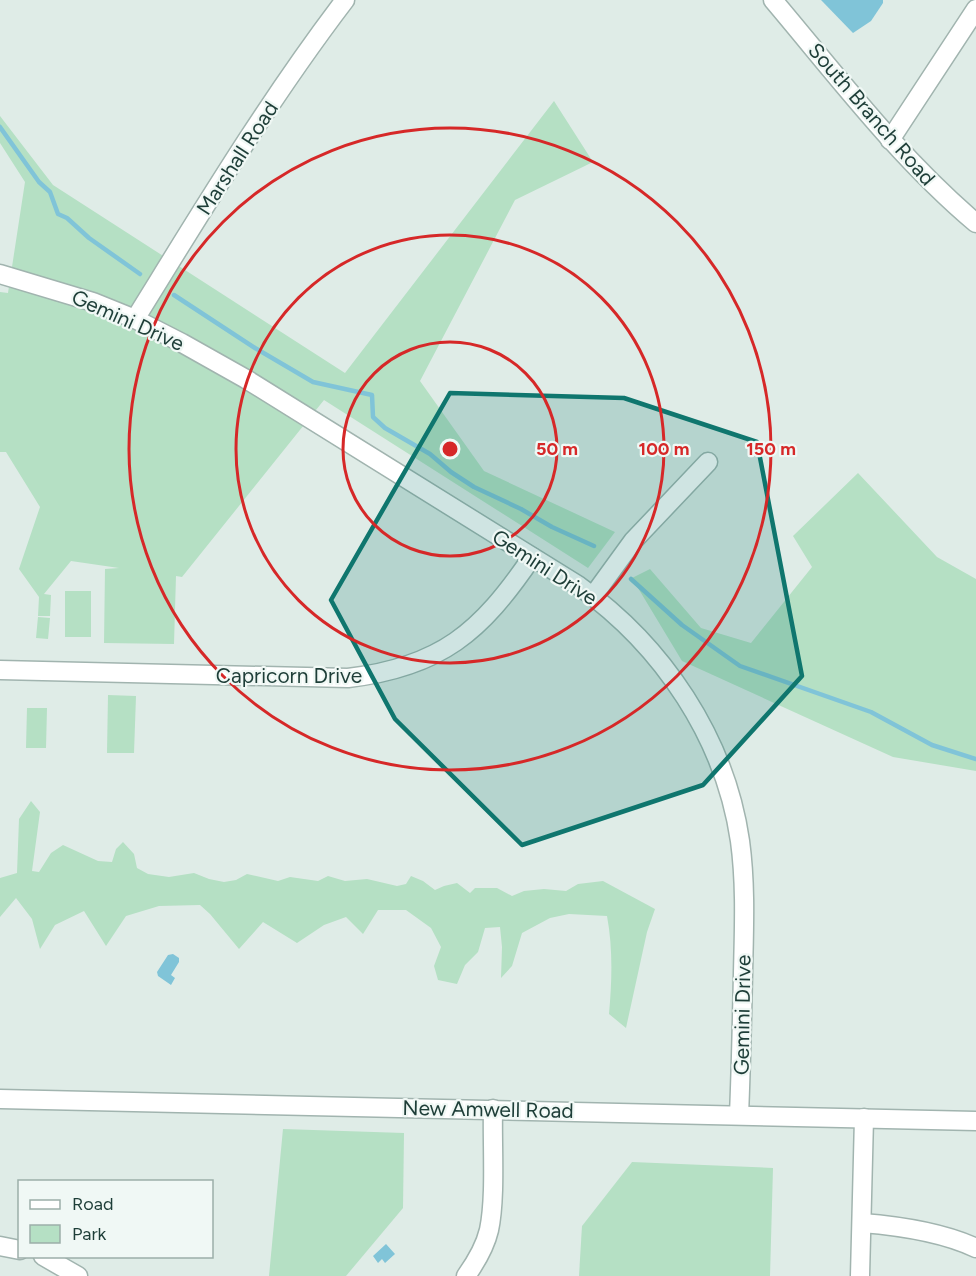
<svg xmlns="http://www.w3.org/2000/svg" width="976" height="1276" viewBox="0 0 976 1276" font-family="Figtree,sans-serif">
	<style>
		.green { fill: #b5e0c4 }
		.water { fill: #80c4d8 }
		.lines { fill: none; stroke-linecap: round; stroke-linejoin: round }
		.stream { stroke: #80c4d8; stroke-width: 4.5 }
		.minor-casing { stroke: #a1b4af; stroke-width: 21 }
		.minor { stroke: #fff; stroke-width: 18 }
		.marked { fill: #0f766e; fill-opacity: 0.2; stroke: #0f766e; stroke-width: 4.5; stroke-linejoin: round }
		.ring { fill: none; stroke: #d62828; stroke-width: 3 }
		.labels { text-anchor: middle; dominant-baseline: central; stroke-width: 4.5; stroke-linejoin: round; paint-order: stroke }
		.street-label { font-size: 21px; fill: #1e3e38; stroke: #f0f8f5 }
		.centre { fill: #d62828; stroke: #f0f8f5; stroke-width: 3 }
		.ring-label { font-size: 18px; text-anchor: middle; font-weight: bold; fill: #d62828; stroke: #f0f8f5; stroke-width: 4.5; stroke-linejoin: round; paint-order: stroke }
	</style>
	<rect width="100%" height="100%" fill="#dfece7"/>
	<g class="green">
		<path d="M554,101L593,162L515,200L420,381L484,471L615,532L588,568L324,400L182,577L176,576L174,644L104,643L105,569L119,568L71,561L44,594L51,595L50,616H38L39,597L19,569L40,507L6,452H0V292L8,293L25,182L0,143V116L53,185L345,373Z"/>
		<path d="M858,473L937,557L976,579V771L893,757L682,661L632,578L650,569L701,628L751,643L812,567L793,536Z"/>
		<rect x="65" y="591" width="26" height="46"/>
		<path d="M38,617L50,618L48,639L36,638Z"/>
		<path d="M108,695L136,696L134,753H107Z"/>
		<path d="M27,708H47L46,748H26Z"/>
		<path d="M31,801L40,812L32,871L39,872L51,853L63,845L98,861L112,862L116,849L123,842L134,854L137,868L148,874L169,877L194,873L209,879L224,882L236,880L247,874L278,881L290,877L318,881L328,876L345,881L367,879L397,886L406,884L411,876L423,881L435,890L444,886L457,883L470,893L475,888H497L512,896L524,891L544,889L566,891L578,884L603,881L655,909L647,932L626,1028L609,1014C612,981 613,948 607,916L569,914L550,918L522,933L512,966L501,978L502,947L500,927L485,928L478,952L465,965L457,984L438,980L434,966L441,947L431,928L406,910H378L363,934L346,917L324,925L297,943L263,922L239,949L210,914L200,905L159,906L126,916L106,946L84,911L55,925L40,949L32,919L16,898L0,917V878L17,873L19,819Z"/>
		<path d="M283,1129L404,1133L403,1208L346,1276H269Z"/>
		<path d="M632,1162L773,1168L770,1276H579L582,1226Z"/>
	</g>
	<g class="water">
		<path d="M821,0H883V3L871,21L853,33Z"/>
		<path d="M173,954L179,958V962L171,975L175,978L171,985L158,976L157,972L168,955Z"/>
		<path d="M386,1244L395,1254L385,1263L382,1259L378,1263L373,1256Z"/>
	</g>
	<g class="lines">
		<g class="stream">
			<path d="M0,127L39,182L50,192L58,214L67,218L89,238L140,274"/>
			<path d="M174,295L255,348L313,382L372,395L373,417L385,428L430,454L451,472L474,487L521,509L552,527L594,546"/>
			<path d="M631,579L682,625L740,666L871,712L932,745L976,759"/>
		</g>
		<g class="minor-casing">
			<g id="minor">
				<path d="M773,0C838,77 899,158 976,223"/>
				<path d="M890,140L976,9"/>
				<path d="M0,274L93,302L135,319L182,343L246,379L579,586C663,646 725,738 740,841C746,885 744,929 743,973C742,1021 741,1068 739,1115"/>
				<path d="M135,319C202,211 268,101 345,0"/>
				<path d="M593,596L633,541L708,462"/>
				<path d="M0,670L348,678C441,667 481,632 532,557"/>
				<path d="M0,1099L976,1121"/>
				<path d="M862,1223C900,1226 942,1232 976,1248"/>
				<path d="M0,1246L20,1250"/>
				<path d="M43,1256L78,1276"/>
				<path d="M466,1276C476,1262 485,1247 489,1230C496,1197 492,1145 493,1109"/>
				<path d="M860,1276L864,1118"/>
			</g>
		</g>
		<use href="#minor" class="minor"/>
	</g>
	<path class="marked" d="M450,393L624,398L757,442L802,676L703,785L522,845L395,719L331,600Z"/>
	<g class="ring">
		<circle cx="450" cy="449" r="107"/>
		<circle cx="450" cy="449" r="214"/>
		<circle cx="450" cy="449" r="321"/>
	</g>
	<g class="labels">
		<g class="street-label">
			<text transform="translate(872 114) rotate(49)">South Branch Road</text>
			<text transform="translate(237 158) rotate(-57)">Marshall Road</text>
			<text transform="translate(128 320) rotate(24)">Gemini Drive</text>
			<text transform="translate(545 567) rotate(33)">Gemini Drive</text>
			<text x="289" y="675">Capricorn Drive</text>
			<text transform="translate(742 1015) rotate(-89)">Gemini Drive</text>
			<text transform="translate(488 1109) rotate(1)">New Amwell Road</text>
		</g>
	</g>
	<circle cx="450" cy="449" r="9" class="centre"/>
	<g class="ring-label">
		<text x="557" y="455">50 m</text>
		<text x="664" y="455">100 m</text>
		<text x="771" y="455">150 m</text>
	</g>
	<rect x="18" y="1180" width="195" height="78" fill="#f0f8f5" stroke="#9caea9" stroke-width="1.5"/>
	<rect x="30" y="1200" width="30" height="9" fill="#ffffff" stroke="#9caea9" stroke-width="1.5"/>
	<text x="72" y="1210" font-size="18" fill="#1e3e38">Road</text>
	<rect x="30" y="1225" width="30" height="18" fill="#b5e0c4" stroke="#9caea9" stroke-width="1.5"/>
	<text x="72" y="1240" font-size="18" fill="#1e3e38">Park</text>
</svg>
